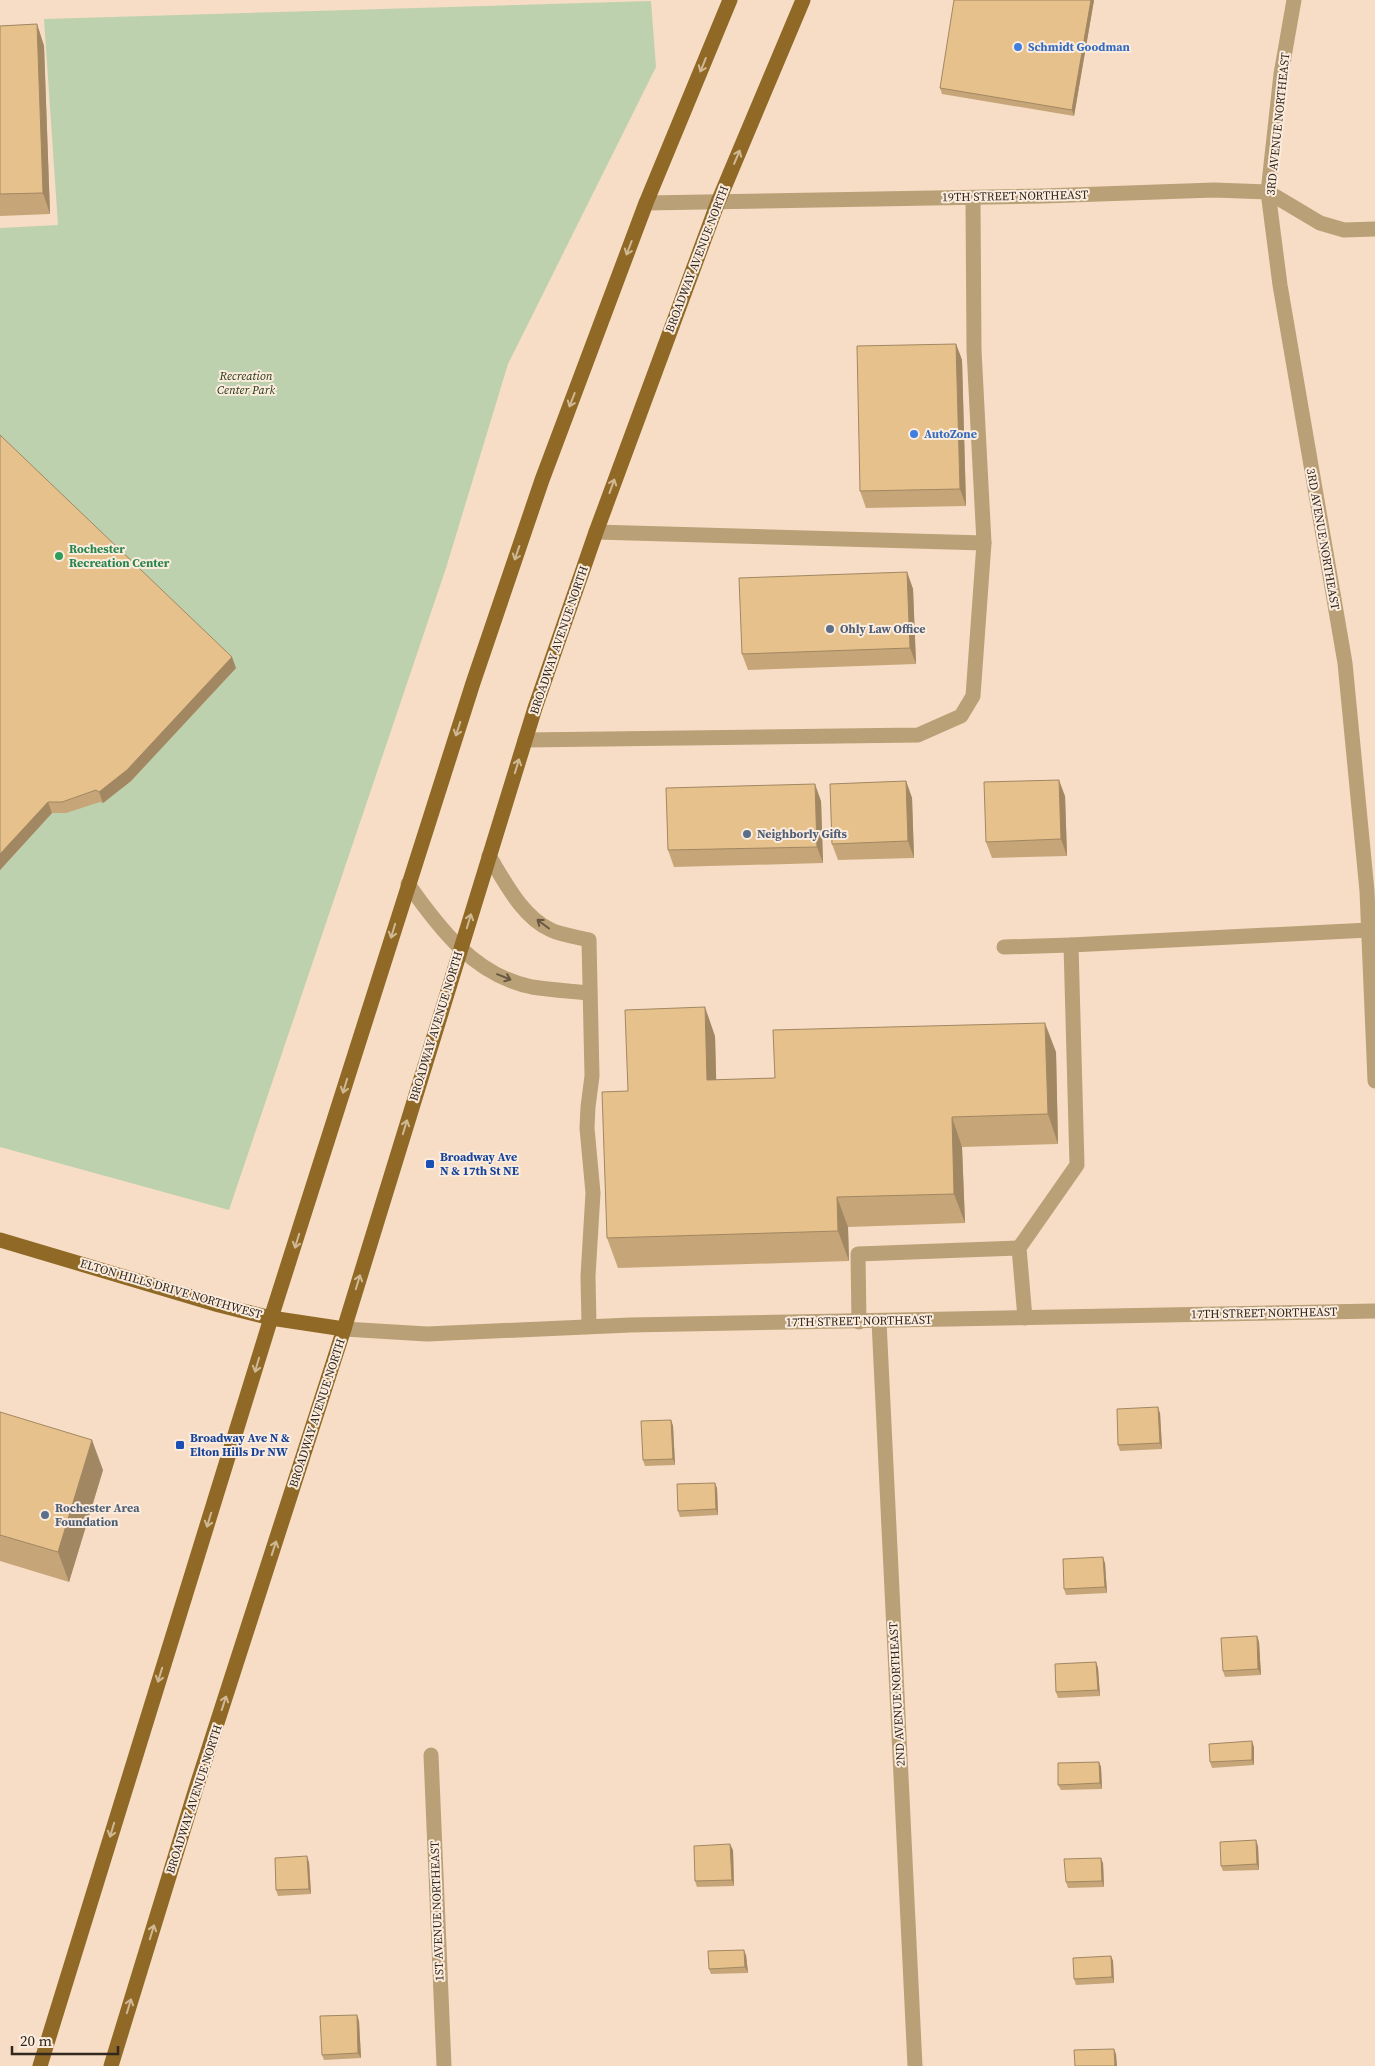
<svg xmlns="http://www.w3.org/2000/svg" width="1375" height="2066" viewBox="0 0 1375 2066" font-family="'Source Serif 4',serif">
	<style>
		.green { fill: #bdd1ae }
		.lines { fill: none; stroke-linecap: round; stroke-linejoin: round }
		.minor { stroke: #baa077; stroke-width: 15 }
		.major { stroke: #8f6925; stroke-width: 15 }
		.wall { fill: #c6a678 }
		.shaded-wall { fill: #a18762 }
		.building { fill: #e6c18c; stroke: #a18762 }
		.oneway { stroke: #d0b894 }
		.oneway2 { stroke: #685842 }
		.shop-dot { fill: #3f7fe0; stroke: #fcecde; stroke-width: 2 }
		.leisure-dot { fill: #2e9e5b; stroke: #fcecde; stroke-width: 2 }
		.service-dot { fill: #5c6f8a; stroke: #fcecde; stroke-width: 2 }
		.transit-dot { fill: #1a4fb4; stroke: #fcecde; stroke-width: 2 }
		.labels { text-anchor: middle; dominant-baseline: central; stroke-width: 4; stroke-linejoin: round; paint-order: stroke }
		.shop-label { font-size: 12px; font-weight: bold; fill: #366cbe; stroke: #fcecde; text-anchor: start }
		.street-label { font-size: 12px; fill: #31281f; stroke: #fcecde }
		.park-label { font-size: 12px; font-style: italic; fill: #1e320b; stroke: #fcecde }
		.leisure-label { font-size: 12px; font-weight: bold; fill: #27864d; stroke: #fcecde; text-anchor: start }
		.service-label { font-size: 12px; font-weight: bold; fill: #4e5e75; stroke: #fcecde; text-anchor: start }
		.transit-label { font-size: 12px; font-weight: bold; fill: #164399; stroke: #fcecde; text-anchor: start }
	</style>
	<rect width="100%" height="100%" fill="#f7ddc5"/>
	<path class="green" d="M651,1L656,67L508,364L446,568L229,1210L0,1147V228L58,225L44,19Z"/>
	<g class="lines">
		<g class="minor">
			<path d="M1294,0L1281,74L1268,192L1280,285L1345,663L1367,891L1375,1081"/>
			<path d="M646,203L1043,196L1214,190L1268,192L1320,223L1344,230L1375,229"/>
			<path d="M596,532L984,543"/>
			<path d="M525,740L918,735L961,716L973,696L984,543L974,350L973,198"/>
			<path d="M489,856C505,882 522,917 551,930C562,935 577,937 589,940L592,1076L588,1107L587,1128L593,1193L588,1276L589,1326"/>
			<path d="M408,884C439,928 475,976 532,987C551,990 570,991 589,993"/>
			<path d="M1004,947L1071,945"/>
			<path d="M1025,1318L1019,1248L1077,1165L1071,945L1369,930"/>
			<path d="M879,1321L915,2066"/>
			<path d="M859,1322L858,1254L1019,1248"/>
			<path d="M344,1329L427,1334L630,1325L1375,1311"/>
			<path d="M431,1755L444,2066"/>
		</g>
		<g class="major">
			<path d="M0,1240L219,1305L271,1318L344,1329"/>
			<path d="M40,2066L271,1318L473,683L542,480L646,203L730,0"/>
			<path d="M111,2066L198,1782L344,1329L535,708L596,532L718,202L803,0"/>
		</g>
	</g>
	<g class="wall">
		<path d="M1094,0L1074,116L942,94L940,88Z"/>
		<path d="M37,24L44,46L50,214L0,216V26Z"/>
		<path d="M956,344L962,360L966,506L866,508L860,491Z"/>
		<path d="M0,435L236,668L131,781L103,803L100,802L66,813H52L0,870Z"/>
		<path d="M907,572L913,589L916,664L748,670L742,654Z"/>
		<path d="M906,781L912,798L914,858L838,860L832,844Z"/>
		<path d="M1065,796L1067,856L992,858L986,842Z"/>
		<path d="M821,801L823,863L674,867L668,850Z"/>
		<path d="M715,1036L716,1080L775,1078L1056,1052L1058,1144L962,1147L965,1223L848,1227L849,1261L618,1268L607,1238L628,1091Z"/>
		<path d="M0,1412L103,1470L69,1582L0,1561Z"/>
		<path d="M1160,1413L1162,1449L1120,1451L1118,1445Z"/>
		<path d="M671,1420L673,1426L675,1465L645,1466L643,1460Z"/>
		<path d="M717,1488L718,1515L680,1517L678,1511Z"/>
		<path d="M1105,1563L1107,1593L1066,1595L1064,1589Z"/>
		<path d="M1257,1636L1259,1642L1261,1675L1225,1677L1223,1671Z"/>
		<path d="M1096,1662L1098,1668L1100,1696L1058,1698L1056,1692Z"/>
		<path d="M1254,1747V1765L1212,1768L1210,1762Z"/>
		<path d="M1099,1762L1101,1767L1102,1789L1061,1790L1058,1785Z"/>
		<path d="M1258,1846L1259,1870L1223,1871L1221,1866Z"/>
		<path d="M733,1850L734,1886L697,1887L695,1881Z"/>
		<path d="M309,1862L311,1894L278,1896L276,1890Z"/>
		<path d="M1103,1863L1104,1887L1068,1888L1066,1882Z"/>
		<path d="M746,1955L748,1973L711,1974L709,1969Z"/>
		<path d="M1111,1956L1113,1961L1114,1983L1076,1985L1074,1979Z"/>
		<path d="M357,2015L359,2021L361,2058L324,2060L322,2055Z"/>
	</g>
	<g class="shaded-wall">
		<path d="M1091,0H1094L1074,116L1072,110Z"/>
		<path d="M37,24L44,46L50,214L43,193Z"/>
		<path d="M956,344L962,360L966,506L960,489Z"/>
		<path d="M907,572L913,589L916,664L910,648Z"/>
		<path d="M232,657L236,668L131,781L103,803L99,792Z"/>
		<path d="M1059,780L1065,796L1067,856L1061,839Z"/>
		<path d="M906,781L912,798L914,858L908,841Z"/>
		<path d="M815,784L821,801L823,863L817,847Z"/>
		<path d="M48,802L52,813L0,870V854Z"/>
		<path d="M705,1007L715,1036L717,1109L707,1080Z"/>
		<path d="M1045,1023L1056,1052L1058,1144L1048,1114Z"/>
		<path d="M952,1117L962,1147L965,1223L954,1194Z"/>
		<path d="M837,1197L848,1227L849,1261L838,1231Z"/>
		<path d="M1158,1407L1160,1413L1162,1449L1160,1443Z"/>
		<path d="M671,1420L673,1426L675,1465L673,1459Z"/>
		<path d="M92,1440L103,1470L69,1582L58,1552Z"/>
		<path d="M715,1483L717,1488L718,1515L716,1509Z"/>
		<path d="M1103,1557L1105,1563L1107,1593L1105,1587Z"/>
		<path d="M1257,1636L1259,1642L1261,1675L1258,1669Z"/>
		<path d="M1096,1662L1098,1668L1100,1696L1098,1690Z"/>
		<path d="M1252,1741L1254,1747V1765L1252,1760Z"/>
		<path d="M1099,1762L1101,1767L1102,1789L1100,1783Z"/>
		<path d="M1256,1840L1258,1846L1259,1870L1257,1864Z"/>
		<path d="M730,1844L733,1850L734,1886L732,1880Z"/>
		<path d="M307,1856L309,1862L311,1894L309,1889Z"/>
		<path d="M1101,1858L1103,1863L1104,1887L1102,1881Z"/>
		<path d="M744,1950L746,1955L748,1973L745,1967Z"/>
		<path d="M1111,1956L1113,1961L1114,1983L1112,1977Z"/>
		<path d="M357,2015L359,2021L361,2058L358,2053Z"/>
		<path d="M1114,2049L1116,2054L1117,2066H1115Z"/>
	</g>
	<g class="building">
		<path d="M954,0H1091L1072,110L940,88Z"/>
		<path d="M37,24L43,193L0,194V26Z"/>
		<path d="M956,344L960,489L860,491L857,346Z"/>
		<path d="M0,435L232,657L127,770L99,792L96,790L62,802H48L0,854Z"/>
		<path d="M907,572L910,648L742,654L739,578Z"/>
		<path d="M1059,780L1061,839L986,842L984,782Z"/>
		<path d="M906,781L908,841L832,844L830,784Z"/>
		<path d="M815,784L817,847L668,850L666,788Z"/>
		<path d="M705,1007L707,1080L775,1078L773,1030L1045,1023L1048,1114L952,1117L954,1194L837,1197L838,1231L607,1238L602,1092L628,1091L625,1010Z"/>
		<path d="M1158,1407L1160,1443L1118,1445L1117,1409Z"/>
		<path d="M0,1412L92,1440L58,1552L0,1535Z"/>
		<path d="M671,1420L673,1459L643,1460L641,1421Z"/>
		<path d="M715,1483L716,1509L678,1511L677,1484Z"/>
		<path d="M1103,1557L1105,1587L1064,1589L1063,1559Z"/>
		<path d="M1257,1636L1258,1669L1223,1671L1221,1638Z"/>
		<path d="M1096,1662L1098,1690L1056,1692L1055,1664Z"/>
		<path d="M1252,1741V1760L1210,1762L1209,1744Z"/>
		<path d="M1099,1762L1100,1783L1058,1785V1763Z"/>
		<path d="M1256,1840L1257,1864L1221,1866L1220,1842Z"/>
		<path d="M730,1844L732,1880L695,1881L694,1846Z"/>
		<path d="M307,1856L309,1889L276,1890L275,1858Z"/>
		<path d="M1101,1858L1102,1881L1066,1882L1064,1859Z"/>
		<path d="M744,1950L745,1967L709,1969L708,1951Z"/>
		<path d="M1111,1956L1112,1977L1074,1979L1073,1958Z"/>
		<path d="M357,2015L358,2053L322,2055L320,2016Z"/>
		<path d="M1114,2049L1115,2066H1075L1074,2050Z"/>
	</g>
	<defs><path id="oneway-shaft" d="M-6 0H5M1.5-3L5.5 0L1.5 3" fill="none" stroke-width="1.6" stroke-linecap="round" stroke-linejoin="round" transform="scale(1.25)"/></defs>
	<g class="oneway">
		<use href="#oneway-shaft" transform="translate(703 65) rotate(112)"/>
		<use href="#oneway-shaft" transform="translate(737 157) rotate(-67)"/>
		<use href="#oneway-shaft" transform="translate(629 248) rotate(111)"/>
		<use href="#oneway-shaft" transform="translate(572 400) rotate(111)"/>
		<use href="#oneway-shaft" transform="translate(612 486) rotate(-70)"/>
		<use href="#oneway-shaft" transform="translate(517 553) rotate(109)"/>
		<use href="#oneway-shaft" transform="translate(458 729) rotate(108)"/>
		<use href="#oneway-shaft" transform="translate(517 766) rotate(-73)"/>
		<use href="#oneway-shaft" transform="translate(469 921) rotate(-73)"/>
		<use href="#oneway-shaft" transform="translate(393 931) rotate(107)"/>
		<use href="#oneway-shaft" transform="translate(345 1086) rotate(107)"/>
		<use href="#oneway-shaft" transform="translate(405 1127) rotate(-73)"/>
		<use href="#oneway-shaft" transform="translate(297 1241) rotate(107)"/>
		<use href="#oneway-shaft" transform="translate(358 1282) rotate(-73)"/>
		<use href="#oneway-shaft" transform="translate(257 1365) rotate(106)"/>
		<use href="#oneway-shaft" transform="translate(209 1520) rotate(107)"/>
		<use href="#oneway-shaft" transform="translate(274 1548) rotate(-72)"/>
		<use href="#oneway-shaft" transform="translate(160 1675) rotate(107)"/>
		<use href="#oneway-shaft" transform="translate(224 1703) rotate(-72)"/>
		<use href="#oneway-shaft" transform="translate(112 1830) rotate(107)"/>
		<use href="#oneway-shaft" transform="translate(152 1932) rotate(-73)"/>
		<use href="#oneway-shaft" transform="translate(129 2006) rotate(-73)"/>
	</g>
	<g class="oneway2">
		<use href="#oneway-shaft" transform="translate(543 924) rotate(-143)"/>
		<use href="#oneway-shaft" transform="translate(504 977) rotate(22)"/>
	</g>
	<g class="shop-dot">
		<circle cx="1018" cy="47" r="5"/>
		<circle cx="914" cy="434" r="5"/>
	</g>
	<circle class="leisure-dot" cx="59" cy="556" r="5"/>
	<g class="service-dot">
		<circle cx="830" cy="629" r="5"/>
		<circle cx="747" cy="834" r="5"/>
		<circle cx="45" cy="1515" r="5"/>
	</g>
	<g class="transit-dot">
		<rect x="425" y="1159" width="10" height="10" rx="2.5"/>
		<rect x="175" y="1440" width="10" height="10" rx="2.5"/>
	</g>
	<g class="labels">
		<g class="shop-label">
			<text x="1028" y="47">Schmidt Goodman</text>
			<text x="924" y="434">AutoZone</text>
		</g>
		<g class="street-label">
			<text transform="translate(1278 124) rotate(-84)">3RD AVENUE NORTHEAST</text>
			<text transform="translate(1015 196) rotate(-1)">19TH STREET NORTHEAST</text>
			<text transform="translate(697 259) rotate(-69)">BROADWAY AVENUE NORTH</text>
			<text transform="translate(1323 539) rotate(80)">3RD AVENUE NORTHEAST</text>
			<text transform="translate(559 640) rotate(-71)">BROADWAY AVENUE NORTH</text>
			<text transform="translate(436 1026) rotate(-73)">BROADWAY AVENUE NORTH</text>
			<text transform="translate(171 1289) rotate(16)">ELTON HILLS DRIVE NORTHWEST</text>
			<text transform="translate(1264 1313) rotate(-1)">17TH STREET NORTHEAST</text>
			<text transform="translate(859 1321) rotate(-1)">17TH STREET NORTHEAST</text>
			<text transform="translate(317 1413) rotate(-72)">BROADWAY AVENUE NORTH</text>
			<text transform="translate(897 1694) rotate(-93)">2ND AVENUE NORTHEAST</text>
			<text transform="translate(194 1799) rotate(-72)">BROADWAY AVENUE NORTH</text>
			<text transform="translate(437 1911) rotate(-92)">1ST AVENUE NORTHEAST</text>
		</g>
		<g class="park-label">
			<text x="246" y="376">Recreation<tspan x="246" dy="14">Center Park</tspan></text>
		</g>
		<g class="leisure-label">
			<text x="69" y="549">Rochester<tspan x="69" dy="14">Recreation Center</tspan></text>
		</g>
		<g class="service-label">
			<text x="840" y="629">Ohly Law Office</text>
			<text x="757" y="834">Neighborly Gifts</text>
			<text x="55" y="1508">Rochester Area<tspan x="55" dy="14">Foundation</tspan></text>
		</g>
		<g class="transit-label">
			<text x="440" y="1157">Broadway Ave<tspan x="440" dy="14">N &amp; 17th St NE</tspan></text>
			<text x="190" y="1438">Broadway Ave N &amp;<tspan x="190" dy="14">Elton Hills Dr NW</tspan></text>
		</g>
	</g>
	<path d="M12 2046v8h106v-8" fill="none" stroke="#31281f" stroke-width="2.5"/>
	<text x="20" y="2046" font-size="15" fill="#31281f" stroke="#fcecde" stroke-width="4" paint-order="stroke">20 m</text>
</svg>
